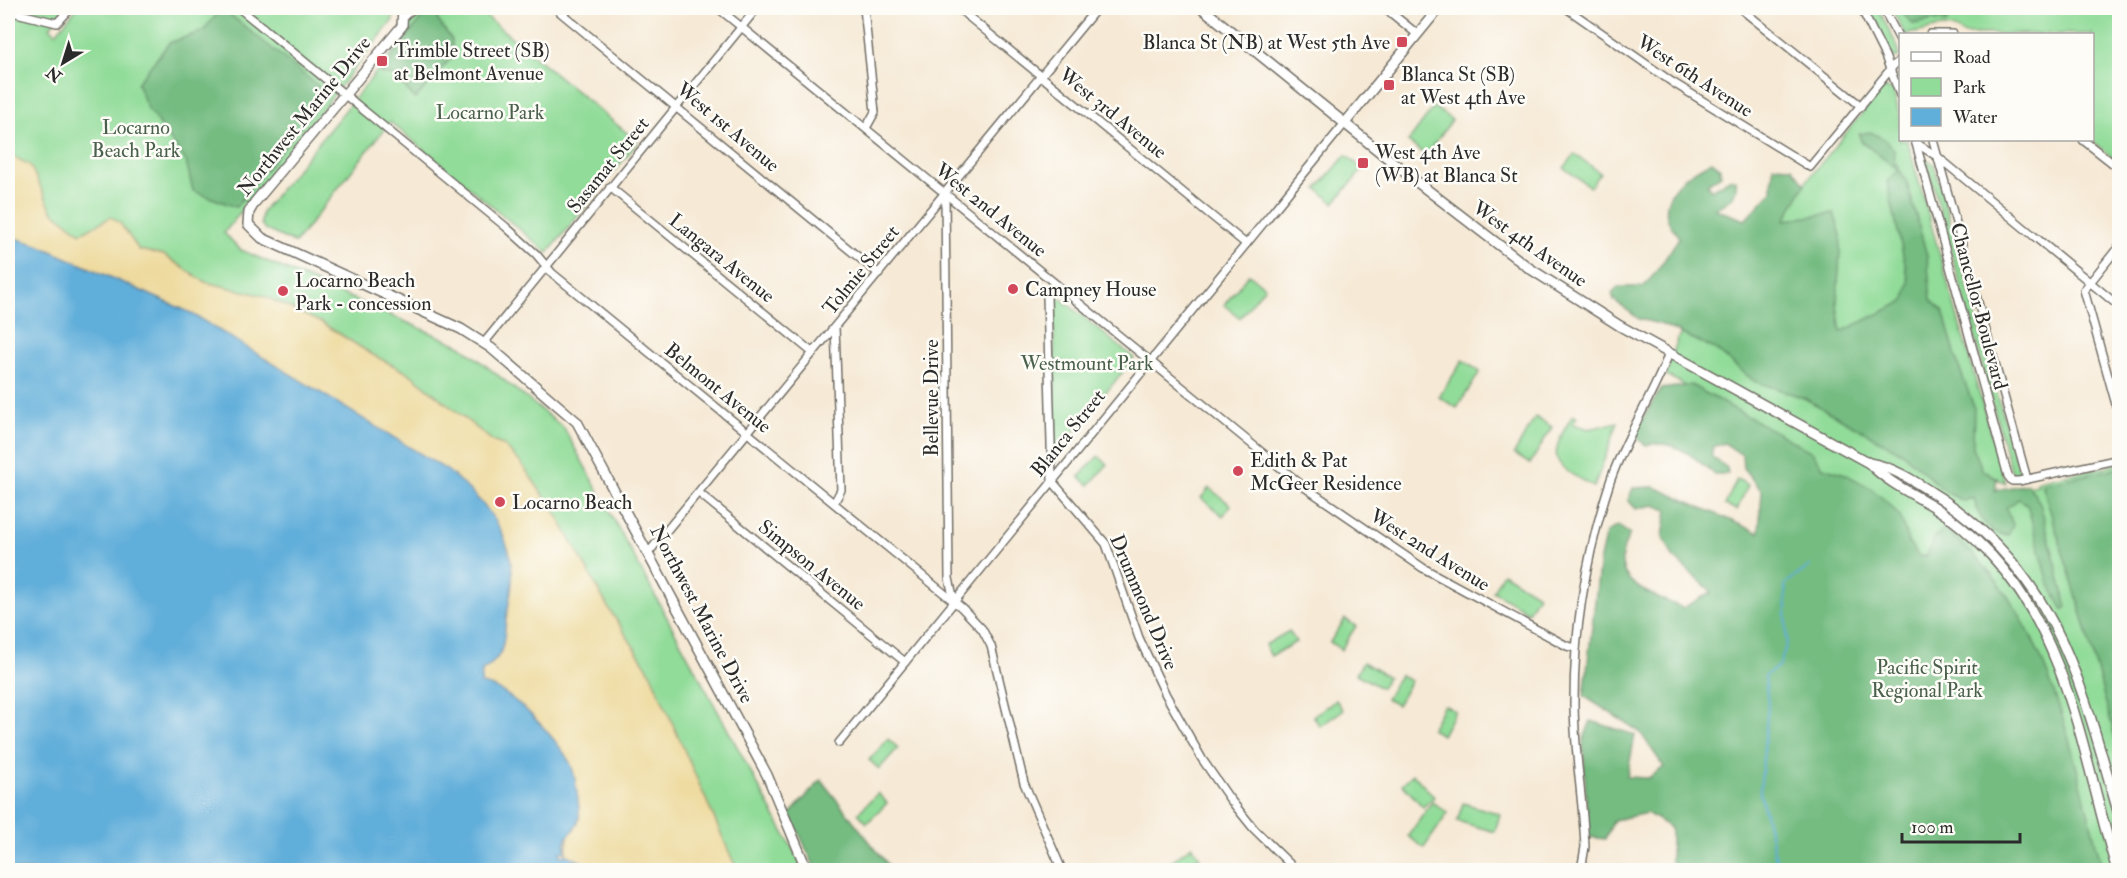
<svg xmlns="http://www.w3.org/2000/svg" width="2127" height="878" viewBox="0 0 2127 878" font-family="'IM FELL Double Pica',serif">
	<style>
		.green { fill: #91dc99; stroke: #5e8462; stroke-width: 1.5 }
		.forest { fill: #74bc81; stroke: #507456; stroke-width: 1.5 }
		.sand { fill: #eeda9e; stroke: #8c8264; stroke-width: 1.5 }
		.water { fill: #60aeda; stroke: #466c82; stroke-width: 1.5 }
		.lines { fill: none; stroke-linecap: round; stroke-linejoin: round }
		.stream { stroke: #60aeda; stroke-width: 2 }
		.street-casing { stroke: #726e66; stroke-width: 10 }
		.secondary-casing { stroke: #726e66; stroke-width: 12 }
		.street { stroke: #fff; stroke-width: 7 }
		.secondary { stroke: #fff; stroke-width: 9 }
		.poi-dot { fill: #d1495b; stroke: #fdfcf7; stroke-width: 2 }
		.labels { text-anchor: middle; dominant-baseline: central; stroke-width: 5; stroke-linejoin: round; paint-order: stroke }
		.poi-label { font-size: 20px; fill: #2b2b2b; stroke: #fdfcf7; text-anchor: start }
		.street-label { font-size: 20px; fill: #2b2b2b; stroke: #fdfcf7 }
		.park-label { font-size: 20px; fill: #4a604c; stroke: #fdfcf7 }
	</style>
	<rect width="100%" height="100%" fill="#fdfcf7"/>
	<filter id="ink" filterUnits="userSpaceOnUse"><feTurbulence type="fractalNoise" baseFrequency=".0167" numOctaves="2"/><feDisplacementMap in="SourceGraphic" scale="12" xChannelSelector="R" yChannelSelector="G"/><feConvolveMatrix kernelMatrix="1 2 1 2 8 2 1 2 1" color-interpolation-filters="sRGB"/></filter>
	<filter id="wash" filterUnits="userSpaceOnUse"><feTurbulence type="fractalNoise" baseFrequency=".008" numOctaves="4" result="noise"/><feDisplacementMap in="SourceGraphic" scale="24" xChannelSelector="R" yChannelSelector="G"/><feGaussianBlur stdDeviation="1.35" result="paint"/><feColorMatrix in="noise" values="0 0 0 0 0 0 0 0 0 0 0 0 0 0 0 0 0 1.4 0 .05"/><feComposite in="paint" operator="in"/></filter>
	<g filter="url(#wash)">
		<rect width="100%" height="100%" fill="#f6e9d5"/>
		<g class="green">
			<path d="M8,8H66L50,27L56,33L77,8H392L393,20L224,233L241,250L461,346L564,428L804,870H623L8,236Z"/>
			<path d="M410,8H476L638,142L548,253L390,122L295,243L266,230L261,224L262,212L409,32Z"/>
			<path d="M1865,8H1878L1895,42L1899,56L1895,58L1887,49Z"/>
			<path d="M1891,8H1898L1913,24L1932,20L1946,22L1952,15L1950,8H2119V163L2091,140L2092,34H1963C1943,18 1927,34 1905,34Z"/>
			<path d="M1886,88L1893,90L1900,117V140H1907L2005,483L1985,474L1981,477L2001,491L2038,484L2037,481L2119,464V870H1707L1813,457L1666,375L1678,338L1881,90Z"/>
			<path d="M1434,107L1452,120L1426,155L1408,142Z"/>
			<path d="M1575,154L1600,173L1590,187L1564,168Z"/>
			<path d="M1346,155L1363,169L1334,203L1317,189Z"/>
			<path d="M1926,159L1934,164L2019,473L2013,474L2009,464Z"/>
			<path d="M1249,274L1265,287L1240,318L1224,305Z"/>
			<path d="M1054,293L1134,358L1055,455Z"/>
			<path d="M1463,360L1480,372L1457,408L1439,397Z"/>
			<path d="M1573,415L1577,417L1573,424L1589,429L1618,422L1594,487C1551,464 1546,459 1573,415Z"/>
			<path d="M1535,417L1552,427L1530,464L1514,454Z"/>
			<path d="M1098,456L1108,464L1089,485L1079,477Z"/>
			<path d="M1737,479L1748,485L1737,510L1725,505Z"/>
			<path d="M1209,488L1231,505L1223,516L1201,498Z"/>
			<path d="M1503,573L1538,595L1528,612L1493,591Z"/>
			<path d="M1345,619L1356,626L1341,650L1330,642Z"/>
			<path d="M1289,631L1296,642L1271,656L1265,645Z"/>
			<path d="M1363,662L1388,677L1381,688L1356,674Z"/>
			<path d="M1400,675L1411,681L1397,705L1386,699Z"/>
			<path d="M1336,700L1343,710L1320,726L1313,716Z"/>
			<path d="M1444,705L1455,711L1442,735L1431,729Z"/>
			<path d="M888,739L898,748L879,769L869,760Z"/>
			<path d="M1413,774L1434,797L1423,807L1402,784Z"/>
			<path d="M878,793L887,803L867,823L858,813Z"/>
			<path d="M1432,802L1448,813L1424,848L1408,836Z"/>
			<path d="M1463,803L1500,814L1495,832L1457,821Z"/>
			<path d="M1192,846L1200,857L1181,870H1174L1169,863Z"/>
		</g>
		<g class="forest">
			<path d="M222,8L327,93L236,207L193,191L186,161L148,109L137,83L169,43L203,31Z"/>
			<path d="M429,8H440L437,19L452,40V57L415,99L397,77L380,73Z"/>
			<path d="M1898,8H1950L1952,15L1946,22L1932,20L1913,24Z"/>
			<path d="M1870,132L1886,140L1894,150V161L1907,182L1927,256L1931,300L1943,311L1959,367L1974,407L1973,447L1983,471L1997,478L1995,492L2001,489L2028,484L2040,503L2067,607L2063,610L2049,583L2027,504L2019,499L2006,508L2013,525L2008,535C1987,535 1978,516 1974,498L1963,501L1947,493L1904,454L1804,398L1754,381L1715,349L1660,324L1639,319L1614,300L1612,293L1618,287H1643C1658,272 1667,255 1679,238C1676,232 1668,223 1667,217C1662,188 1691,172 1712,161L1720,168L1721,175L1707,184L1711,190L1731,178L1736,180C1738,199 1728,200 1715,209L1745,220L1772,191L1773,166L1792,167L1805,184L1785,220L1834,213L1841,235L1837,304L1841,332L1905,301L1909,282L1887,182L1898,170L1861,141L1859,134Z"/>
			<path d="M1691,385L1812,452L1823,467L1845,474L1871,488L1889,504L1901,518L1909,544L1919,556H1927L1935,537L1944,529C2051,607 2070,751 2103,870H1676L1671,861V828L1647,813L1614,820L1605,839L1588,837L1583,741L1591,721L1635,735L1627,777L1648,778L1664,767L1640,732L1584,696L1600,558L1606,532L1618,526L1630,534C1603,582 1647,592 1683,608L1712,592L1673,557L1663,536L1667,510L1654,505L1636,509L1628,500L1633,488L1655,487L1759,533L1762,491L1743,468L1742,455L1724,443L1713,447L1711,456L1727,468L1728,474H1714C1694,456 1674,439 1646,445L1638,439L1637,428L1661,389Z"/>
			<path d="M2119,468H2120L2119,752L2083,618L2042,484Z"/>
			<path d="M821,780L892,870H816L790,814Z"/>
		</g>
		<path class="sand" d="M8,154L30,165L52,211L81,233L111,217L120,223L139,250L164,255L205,282L264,296L322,323L373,355L410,374L494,442L503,445L521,463L557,515L609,609L649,670L737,870H578L565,863L570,823L479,685L8,253Z"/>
		<path class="water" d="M8,236L38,245L189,312L447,470C480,498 508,525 512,570C514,586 508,605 506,620C503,646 505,656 482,671L481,684C510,686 561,742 572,767C575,776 580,809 579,818C578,826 572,833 566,838L565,852H560L561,856L568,855L597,870H8Z"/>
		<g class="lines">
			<path class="stream" d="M1775,870L1776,860L1760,792L1768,705L1765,676L1780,665L1787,642L1785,584L1810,566"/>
		</g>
	</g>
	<g filter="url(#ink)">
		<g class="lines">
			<g class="street-casing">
				<g id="street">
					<path d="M239,8L506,227L536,254L552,273L962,608L982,629L991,646L1024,783L1062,870"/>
					<path d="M555,8L879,274"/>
					<path d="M718,8L1303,486L1423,568L1567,646L1576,648"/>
					<path d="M864,8L875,112L866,128"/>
					<path d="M958,8L1246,244"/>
					<path d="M1385,8L1417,34"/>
					<path d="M1566,8L1672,82L1810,167L1894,65L1900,61"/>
					<path d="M1740,8L1861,106"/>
					<path d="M1861,8L1885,56L1900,95"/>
					<path d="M1883,8L1900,40"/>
					<path d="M8,11L57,23L71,8"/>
					<path d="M404,16L414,8"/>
					<path d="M1930,34H1953"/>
					<path d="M1915,140L2008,476L2012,481H2019L2120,459"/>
					<path d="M1933,140L2027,479"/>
					<path d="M2083,140L2120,169"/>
					<path d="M1916,143L1938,157L2120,307"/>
					<path d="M610,187L813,353"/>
					<path d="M945,194L949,578L954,601"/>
					<path d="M2120,245L2084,290L2120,419"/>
					<path d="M1054,283L1047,296L1052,481L1106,544L1139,638L1166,695L1202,759L1229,798L1254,829L1296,870"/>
					<path d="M484,343L757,8"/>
					<path d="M699,493L905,662"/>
					<path d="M834,503L841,490L835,327"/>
					<path d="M649,552L1097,8"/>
					<path d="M839,743L1345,123"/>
					<path d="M1581,870L1585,847C1583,799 1574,750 1574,702C1574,628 1587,552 1610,482C1625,437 1653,397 1669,353"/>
				</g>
			</g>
			<g class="secondary-casing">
				<g id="secondary">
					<path d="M403,8L402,26L255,202L249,212L248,224L262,238L461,329L491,348L577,422L767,775L807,870"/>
					<path d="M1202,8L1421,185L1529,268L1620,326L1869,463C1887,482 1911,493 1933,506C1955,520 1974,537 1992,556C2071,642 2084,763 2117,870"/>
					<path d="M1345,123L1439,8"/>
					<path d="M1869,463C1895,467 1920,485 1942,499C2061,580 2082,689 2120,818"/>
				</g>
			</g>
			<use href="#street" class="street"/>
			<use href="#secondary" class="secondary"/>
		</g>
	</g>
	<g class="poi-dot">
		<rect x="1396" y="36" width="12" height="12" rx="3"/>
		<rect x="376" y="55" width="12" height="12" rx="3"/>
		<rect x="1383" y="79" width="12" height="12" rx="3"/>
		<rect x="1357" y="157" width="12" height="12" rx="3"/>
		<circle cx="1013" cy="289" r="6"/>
		<circle cx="283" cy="291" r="6"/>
		<circle cx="1238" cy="471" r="6"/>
		<circle cx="500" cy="502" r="6"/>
	</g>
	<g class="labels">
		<g class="poi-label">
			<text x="1390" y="42" text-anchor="end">Blanca St (NB) at West 5th Ave</text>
			<text x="394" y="50">Trimble Street (SB)<tspan x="394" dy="23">at Belmont Avenue</tspan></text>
			<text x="1401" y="74">Blanca St (SB)<tspan x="1401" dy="23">at West 4th Ave</tspan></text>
			<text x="1375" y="152">West 4th Ave<tspan x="1375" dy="23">(WB) at Blanca St</tspan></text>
			<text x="295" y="280">Locarno Beach<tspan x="295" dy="23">Park - concession</tspan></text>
			<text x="1025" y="289">Campney House</text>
			<text x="1250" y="460">Edith &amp; Pat<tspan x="1250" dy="23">McGeer Residence</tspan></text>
			<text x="512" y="502">Locarno Beach</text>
		</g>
		<g class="street-label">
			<text transform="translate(1695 76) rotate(33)">West 6th Avenue</text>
			<text transform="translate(1113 113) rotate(39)">West 3rd Avenue</text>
			<text transform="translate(304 116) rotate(-51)">Northwest Marine Drive</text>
			<text transform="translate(728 127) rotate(40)">West 1st Avenue</text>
			<text transform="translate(608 165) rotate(-51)">Sasamat Street</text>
			<text transform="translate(991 210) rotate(39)">West 2nd Avenue</text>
			<text transform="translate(1530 244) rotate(35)">West 4th Avenue</text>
			<text transform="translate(722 258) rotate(39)">Langara Avenue</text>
			<text transform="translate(861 270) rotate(-51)">Tolmie Street</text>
			<text transform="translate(1979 306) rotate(75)">Chancellor Boulevard</text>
			<text transform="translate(718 388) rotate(39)">Belmont Avenue</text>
			<text transform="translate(931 398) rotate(-90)">Bellevue Drive</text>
			<text transform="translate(1068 433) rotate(-51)">Blanca Street</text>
			<text transform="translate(1430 550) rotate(32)">West 2nd Avenue</text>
			<text transform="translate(812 565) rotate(39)">Simpson Avenue</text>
			<text transform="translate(1144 602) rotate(67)">Drummond Drive</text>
			<text transform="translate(702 614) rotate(62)">Northwest Marine Drive</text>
		</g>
		<g class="park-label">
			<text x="490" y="112">Locarno Park</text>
			<text x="136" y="127">Locarno<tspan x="136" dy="23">Beach Park</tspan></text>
			<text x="1087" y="363">Westmount Park</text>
			<text x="1927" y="667">Pacific Spirit<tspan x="1927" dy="23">Regional Park</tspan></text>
		</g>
	</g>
	<rect width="2127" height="878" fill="none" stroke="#fdfcf7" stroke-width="30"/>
	<rect x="1899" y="33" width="195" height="108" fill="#fdfcf7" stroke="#a9a8a5" stroke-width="1.5"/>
	<rect x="1911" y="52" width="30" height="9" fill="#ffffff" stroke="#a9a8a5" stroke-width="1.5"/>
	<text x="1953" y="63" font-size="18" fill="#2b2b2b">Road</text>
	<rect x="1911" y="78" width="30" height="18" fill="#91dc99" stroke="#a9a8a5" stroke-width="1.5"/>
	<text x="1953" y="93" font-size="18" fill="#2b2b2b">Park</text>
	<rect x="1911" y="108" width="30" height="18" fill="#60aeda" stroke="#a9a8a5" stroke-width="1.5"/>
	<text x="1953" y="123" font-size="18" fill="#2b2b2b">Water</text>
	<g transform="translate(63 63) rotate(218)" stroke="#fdfcf7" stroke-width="4.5" paint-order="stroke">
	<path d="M0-4.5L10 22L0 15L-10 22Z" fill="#2b2b2b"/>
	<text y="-9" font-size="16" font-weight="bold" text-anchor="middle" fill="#2b2b2b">N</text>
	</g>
	<path d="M1902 833v9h118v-9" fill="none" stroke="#2b2b2b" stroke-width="3"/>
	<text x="1911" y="833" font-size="18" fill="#2b2b2b" stroke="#fdfcf7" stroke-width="4.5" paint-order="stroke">100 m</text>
</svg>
